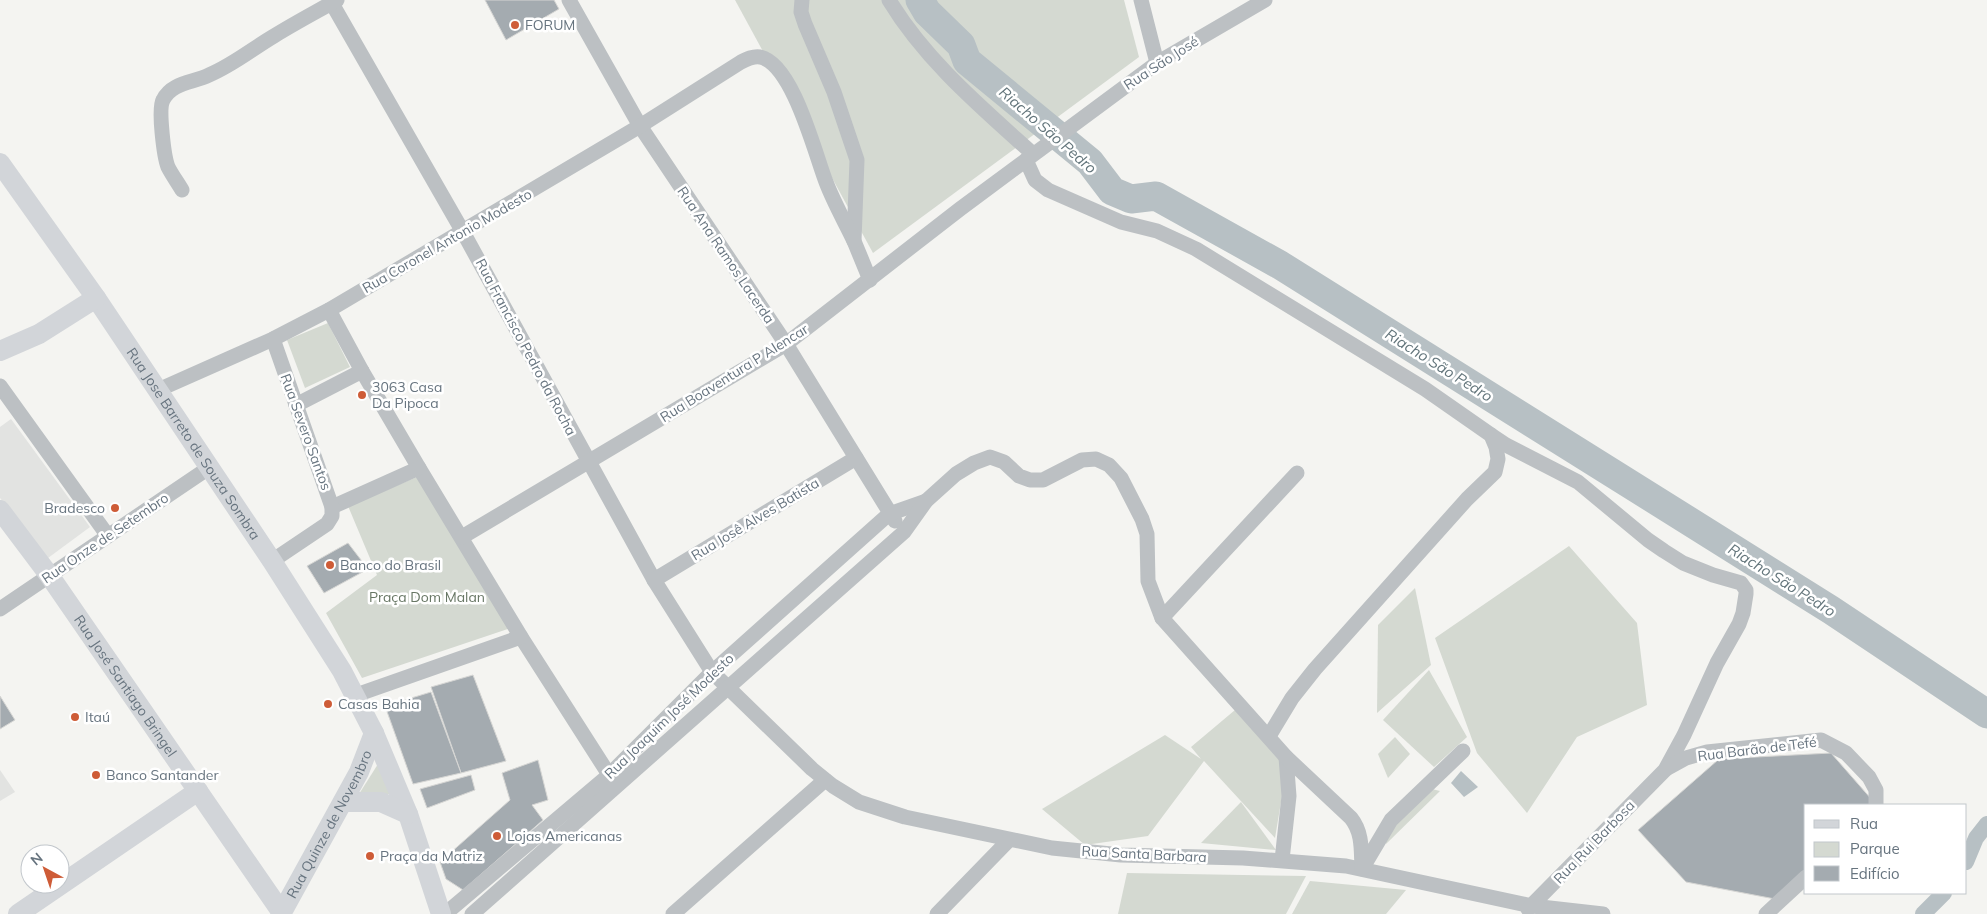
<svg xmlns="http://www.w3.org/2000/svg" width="1987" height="914" viewBox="0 0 1987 914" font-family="Mulish,sans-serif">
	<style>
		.built { fill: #e2e3e1 }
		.green { fill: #d4d9d1 }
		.water { fill: #b7c0c4 }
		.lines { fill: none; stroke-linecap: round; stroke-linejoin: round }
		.canal { stroke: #b7c0c4; stroke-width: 16 }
		.river { stroke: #b7c0c4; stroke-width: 29 }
		.building { fill: #a4abb0; stroke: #d6d6d4 }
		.street { stroke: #bcc0c3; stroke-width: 15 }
		.secondary { stroke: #d2d5d9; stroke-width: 20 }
		.poi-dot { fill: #ce5c37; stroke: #fff; stroke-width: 2 }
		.labels { text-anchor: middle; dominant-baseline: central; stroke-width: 5; stroke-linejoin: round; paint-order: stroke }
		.poi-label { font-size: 14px; fill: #67747f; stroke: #fff; text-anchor: start }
		.street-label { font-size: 14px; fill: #67747f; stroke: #fff }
		.park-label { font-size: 14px; fill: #687765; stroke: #fff }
		.water-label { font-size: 15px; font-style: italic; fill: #63757b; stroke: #fff }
	</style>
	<rect width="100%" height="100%" fill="#f4f4f1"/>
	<g class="built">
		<path d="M11,419L90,527L48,558L0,498V427Z"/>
		<path d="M0,770L15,792L0,801Z"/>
	</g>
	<g class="green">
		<path d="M735,0H1124L1139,57L873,253Z"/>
		<path d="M328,323L350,367L305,388L287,340Z"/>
		<path d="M417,477L511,628L362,678L326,613L377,575L348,506Z"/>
		<path d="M1569,546L1637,623L1647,705L1577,737L1527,813L1477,753L1435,638Z"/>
		<path d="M1415,588L1431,665L1377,713L1378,625Z"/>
		<path d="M1429,670L1467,737L1434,767L1383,720Z"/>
		<path d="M1235,710L1280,760L1283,790L1275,838L1204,761L1148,836L1085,845L1042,809L1165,735L1201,759L1191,747Z"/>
		<path d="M1395,737L1410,754L1388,778L1378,754Z"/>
		<path d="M378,764L391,794H359Z"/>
		<path d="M1432,789L1440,791L1386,844L1385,835Z"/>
		<path d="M1241,802L1276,850L1201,843Z"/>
		<path d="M1127,873L1306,876L1286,914H1118Z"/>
		<path d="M1310,881L1406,890L1386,914H1292Z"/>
	</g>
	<path class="water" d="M1461,771L1478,787L1464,797L1451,783Z"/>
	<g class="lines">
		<g class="canal">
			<path d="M1966,862L1976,838L1987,824"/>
			<path d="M1923,914L1944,893"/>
		</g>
		<path class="river" d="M920,0L927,12L961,45L967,61L1090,162L1112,191L1131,199L1156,196L1280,265L1831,610L1987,714"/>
	</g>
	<g class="building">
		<path d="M485,0H554L559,9L506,40Z"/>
		<path d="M348,543L368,569L324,593L307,566Z"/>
		<path d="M473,675L506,761L461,773L431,687Z"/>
		<path d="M431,692L461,773L413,784L385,706Z"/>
		<path d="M0,696L15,720L0,729Z"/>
		<path d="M1831,753L1873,801L1869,805H1806V868L1775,899L1686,882L1638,830L1719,759Z"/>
		<path d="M538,760L548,800L532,805L543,820L463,890L446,879L440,862L510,800L502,773Z"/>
		<path d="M471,775L475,790L427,808L420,789Z"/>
	</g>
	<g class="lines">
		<g class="street">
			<path d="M330,0L463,232L654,580L712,672L812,769L833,786L859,802L905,817L1052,848L1121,855L1243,858L1346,866L1532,906L1603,914"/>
			<path d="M569,0L640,126L786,344L895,521"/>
			<path d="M802,0L801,12L805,24L834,92L857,160L854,241L870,280"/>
			<path d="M889,0C926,61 981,107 1033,154"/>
			<path d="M1141,0L1157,63"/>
			<path d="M1026,160L1035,180L1048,190L1121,222L1157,231L1196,249L1425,389L1491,435L1496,447L1498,459L1495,472L1467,499L1315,669L1292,698L1269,736"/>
			<path d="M182,190C178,183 172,175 168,167C164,157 158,109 163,100C172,82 193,83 209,75C233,65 252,49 274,36C295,23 316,12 337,0"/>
			<path d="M329,310L362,371L419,468L521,637L615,784"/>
			<path d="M0,386L108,536"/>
			<path d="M158,390L273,339L329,310L640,126L741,62C747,59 753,56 760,57C793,64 815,154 826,182C834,203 845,222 854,241"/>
			<path d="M296,405L362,371"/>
			<path d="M1491,435L1506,445L1578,482L1648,540L1664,551L1683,563L1713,575L1741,583L1746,590V594L1743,613L1739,624L1717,663L1684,735L1665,770L1528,909"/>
			<path d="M332,507L419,468"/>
			<path d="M462,537L786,344L960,209L1157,63L1265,0"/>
			<path d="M272,561L327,524L332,516V507L273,339"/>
			<path d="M654,580L856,458"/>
			<path d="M0,609L210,467"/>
			<path d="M1162,618L1297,473"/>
			<path d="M356,695L521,637"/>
			<path d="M1666,769L1686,758L1707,752L1821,740L1846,753L1869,777L1876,790V805"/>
			<path d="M1282,860L1289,796L1286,757"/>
			<path d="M445,914L608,776L712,672L889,514L926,501"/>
			<path d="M472,914L904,532L926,501L956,474L974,463L990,457L1004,462L1019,476L1030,480H1043L1082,460L1096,459L1109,465L1121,478L1142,519L1147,534L1148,581L1162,618L1286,757L1351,818C1363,833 1361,851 1362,869L1391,820L1463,751"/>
			<path d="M673,914L825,780"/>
			<path d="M937,914L1009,840"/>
			<path d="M1766,914L1806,877"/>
		</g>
		<g class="secondary">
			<path id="s1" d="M0,163L96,298L272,561L342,671L374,733L408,814L441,914"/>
			<path d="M0,351L39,334L96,298"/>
			<path id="s2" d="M0,510L49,575L282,913"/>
			<path d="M343,802H381L408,814"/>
			<path d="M18,914L198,791"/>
			<path id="s3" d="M281,914L359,772L374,733"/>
		</g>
	</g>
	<g class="poi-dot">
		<circle cx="515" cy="25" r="5"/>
		<circle cx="362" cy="395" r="5"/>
		<circle cx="115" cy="508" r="5"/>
		<circle cx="330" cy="565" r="5"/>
		<circle cx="328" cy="704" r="5"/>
		<circle cx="75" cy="717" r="5"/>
		<circle cx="96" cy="775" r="5"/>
		<circle cx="497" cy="836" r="5"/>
		<circle cx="370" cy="856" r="5"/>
	</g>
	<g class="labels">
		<g class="poi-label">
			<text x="525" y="25">FORUM</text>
			<text x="372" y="387">3063 Casa<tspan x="372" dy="16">Da Pipoca</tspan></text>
			<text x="105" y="508" text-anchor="end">Bradesco</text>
			<text x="340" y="565">Banco do Brasil</text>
			<text x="338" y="704">Casas Bahia</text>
			<text x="85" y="717">Itaú</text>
			<text x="106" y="775">Banco Santander</text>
			<text x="507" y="836">Lojas Americanas</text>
			<text x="380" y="856">Praça da Matriz</text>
		</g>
		<g class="street-label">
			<text transform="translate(1161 63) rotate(-33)">Rua São José</text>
			<text transform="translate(447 241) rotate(-30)">Rua Coronel Antonio Modesto</text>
			<text transform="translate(726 255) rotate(56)">Rua Ana Ramos Lacerda</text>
			<text transform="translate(526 347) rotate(62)">Rua Francisco Pedro da Rocha</text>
			<text transform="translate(734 373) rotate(-32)">Rua Boaventura P Alencar</text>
			<text transform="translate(306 432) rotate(70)">Rua Severo Santos</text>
			<text stroke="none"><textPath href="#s1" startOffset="341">Rua Jose Barreto de Souza Sombra</textPath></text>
			<text transform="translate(755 519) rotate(-31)">Rua Josê Alves Batista</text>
			<text transform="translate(105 538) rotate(-34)">Rua Onze de Setembro</text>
			<text stroke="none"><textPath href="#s2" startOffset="216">Rua José Santiago Bringel</textPath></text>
			<text transform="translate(669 716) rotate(-44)">Rua Joaquim José Modesto</text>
			<text transform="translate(1757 749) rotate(-7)">Rua Barão de Tefé</text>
			<text stroke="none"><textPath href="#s3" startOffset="102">Rua Quinze de Novembro</textPath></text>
			<text transform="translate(1594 842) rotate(-46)">Rua Rui Barbosa</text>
			<text transform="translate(1144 854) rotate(3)">Rua Santa Barbara</text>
		</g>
		<g class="park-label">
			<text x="427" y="597">Praça Dom Malan</text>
		</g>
		<g class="water-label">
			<text transform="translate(1048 130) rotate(41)">Riacho São Pedro</text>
			<text transform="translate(1439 365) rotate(32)">Riacho São Pedro</text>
			<text transform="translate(1782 580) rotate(32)">Riacho São Pedro</text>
		</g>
	</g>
	<rect x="1804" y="804" width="162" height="90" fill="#ffffff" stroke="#c2c7cc"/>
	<rect x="1814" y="820" width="25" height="8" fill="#d2d5d9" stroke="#c2c7cc"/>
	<text x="1850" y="829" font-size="15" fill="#67747f">Rua</text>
	<rect x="1814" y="842" width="25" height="15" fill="#d4d9d1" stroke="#c2c7cc"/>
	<text x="1850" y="854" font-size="15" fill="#67747f">Parque</text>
	<rect x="1814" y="866" width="25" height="15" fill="#a4abb0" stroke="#c2c7cc"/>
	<text x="1850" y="879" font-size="15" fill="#67747f">Edifício</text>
	<g transform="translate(45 869) rotate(320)"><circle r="24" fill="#ffffff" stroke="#c2c7cc"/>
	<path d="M0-4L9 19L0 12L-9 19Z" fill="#ce5c37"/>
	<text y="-8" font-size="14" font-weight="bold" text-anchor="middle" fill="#67747f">N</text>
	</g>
</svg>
